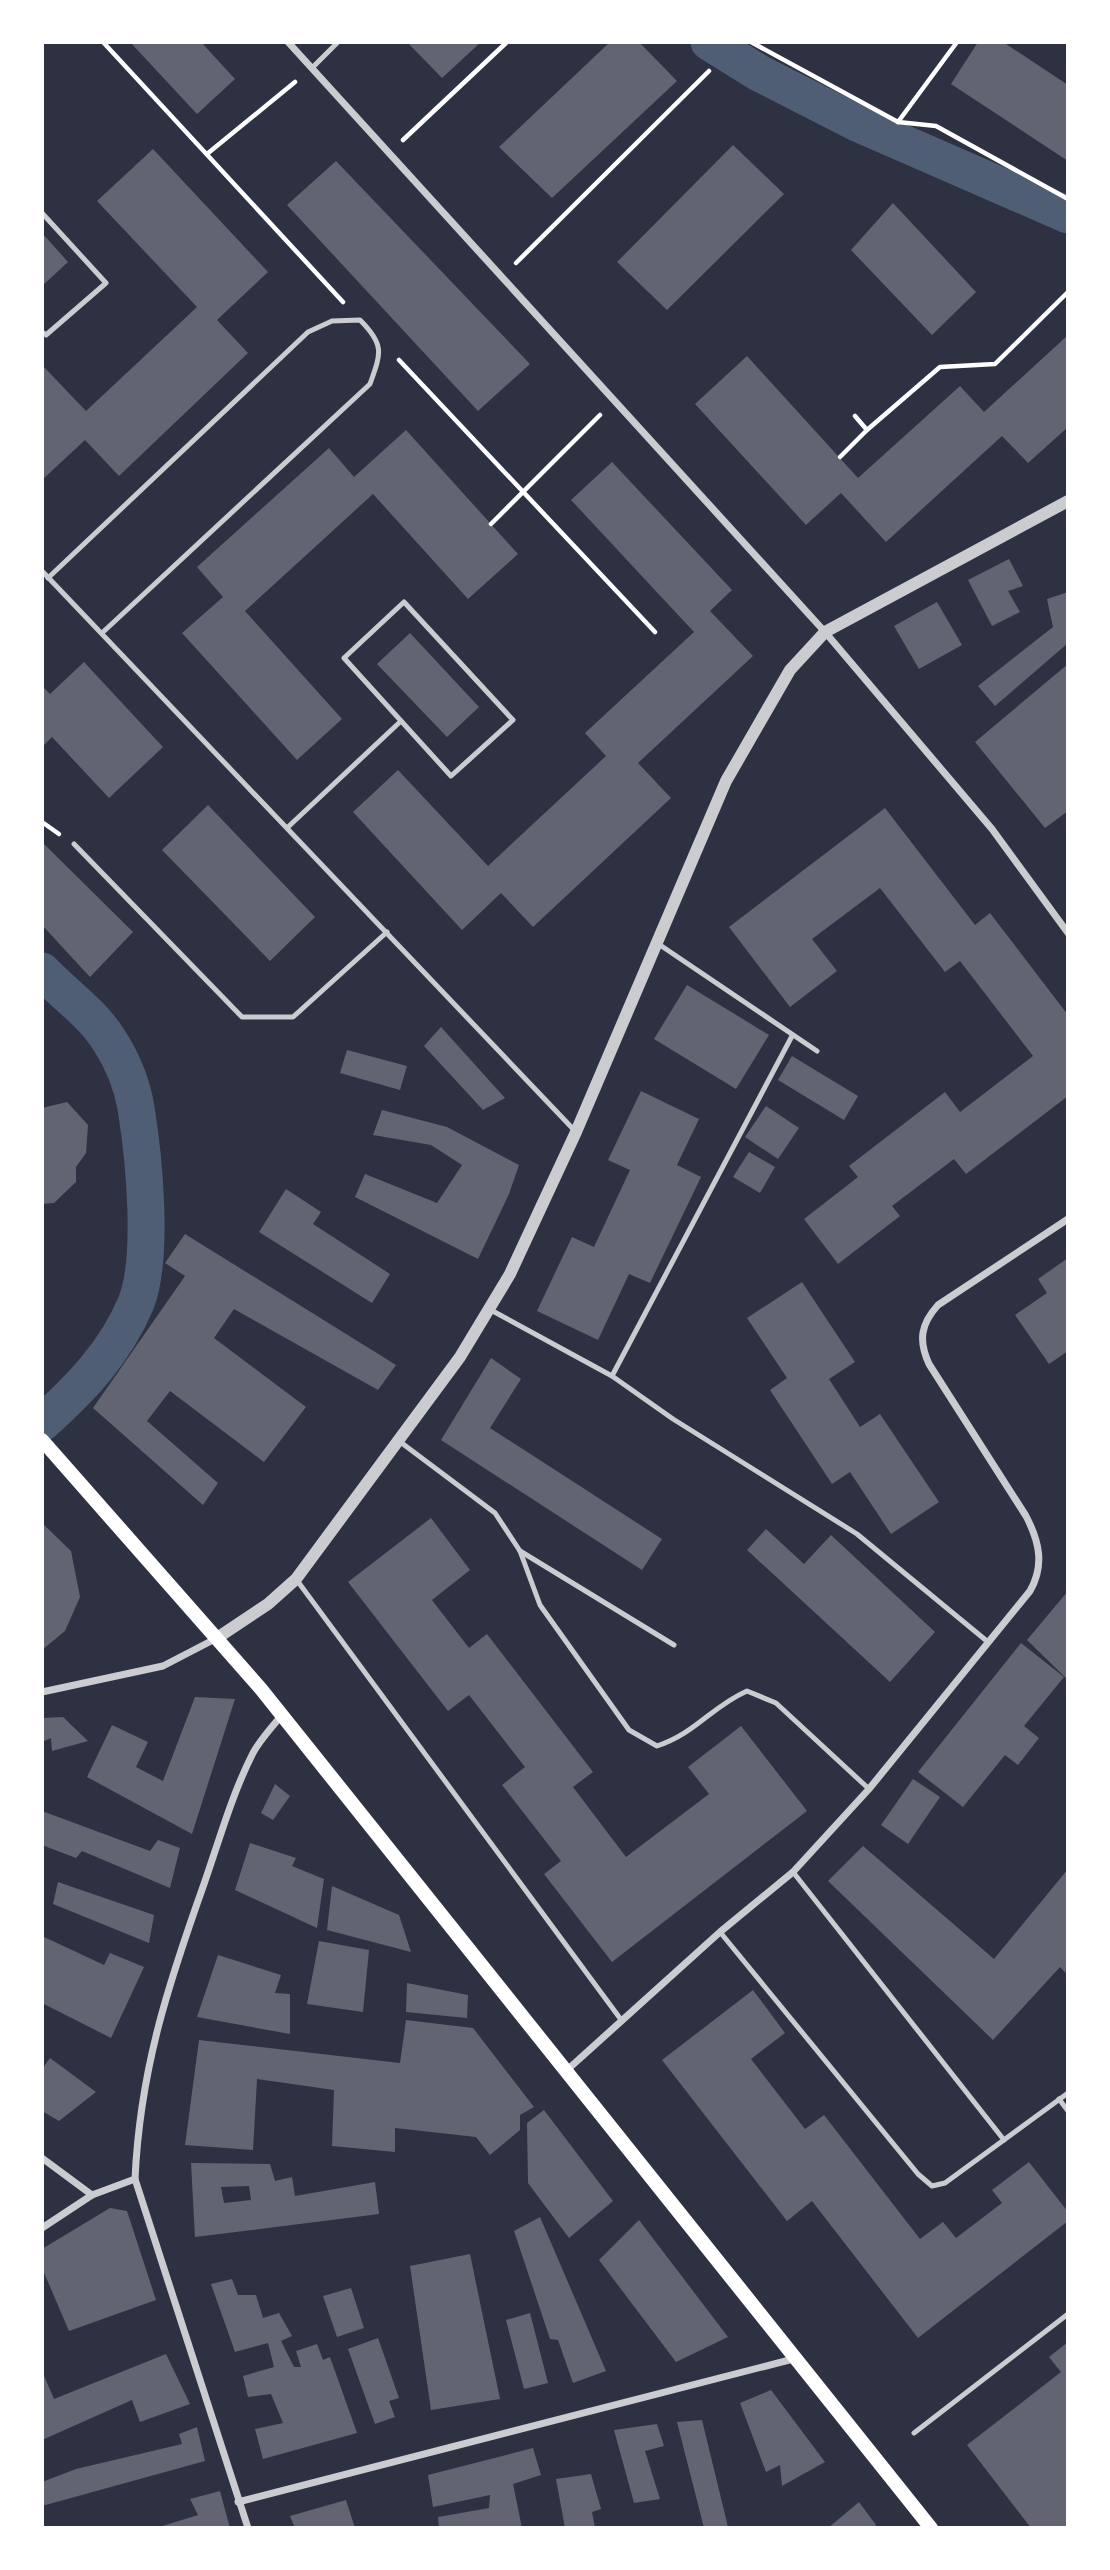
<svg xmlns="http://www.w3.org/2000/svg" width="1110" height="2570" viewBox="0 0 1110 2570" font-family="'Varela Round',sans-serif">
	<style>
		.lines { fill: none; stroke-linecap: round; stroke-linejoin: round }
		.canal { stroke: #4f5d75; stroke-width: 37 }
		.building { fill: #626471; fill-rule: evenodd }
		.path { stroke: #fff; stroke-width: 4.5 }
		.service { stroke: #caccd0; stroke-width: 5 }
		.minor { stroke: #caccd0; stroke-width: 7 }
		.tertiary { stroke: #caccd0; stroke-width: 12 }
		.secondary { stroke: #fff; stroke-width: 14 }
	</style>
	<rect width="100%" height="100%" fill="#2d3142"/>
	<g class="lines">
		<g class="canal">
			<path d="M709,42L759,73L857,123L1068,215"/>
			<path d="M42,971C63,993 93,1014 109,1040C122,1060 132,1084 136,1108C144,1157 154,1258 136,1303C115,1353 81,1388 42,1423"/>
		</g>
	</g>
	<g class="building">
		<path d="M130,42H201L235,79L197,114Z"/>
		<path d="M407,42H481L442,78Z"/>
		<path d="M610,42H639L677,81L552,198L499,147Z"/>
		<path d="M978,42H1003L1068,85V161L951,84Z"/>
		<path d="M733,145L784,194L667,310L617,262Z"/>
		<path d="M153,149L268,272L217,320L248,353L119,476L85,440L42,480V365L86,411L197,307L97,201Z"/>
		<path d="M336,161L530,364L478,411L287,205Z"/>
		<path d="M893,203L976,292L932,335L851,250Z"/>
		<path d="M42,233L68,262L42,286Z"/>
		<path d="M1068,335V427L1028,463L1002,436L886,542L841,493L806,525L695,404L747,356L858,478L960,386L984,412Z"/>
		<path d="M406,430L518,554L468,599L373,494L245,611L342,719L297,760L182,633L223,597L197,567L329,448L354,477Z"/>
		<path d="M612,462L732,590L710,611L753,656L638,763L671,798L533,927L501,893L462,930L353,812L398,770L488,866L606,756L585,733L694,632L571,500Z"/>
		<path d="M1009,559L1023,586L1008,591L1020,612L992,626L968,580Z"/>
		<path d="M1068,592V643L995,706L978,686L1053,627L1047,599Z"/>
		<path d="M937,602L962,645L919,669L894,626Z"/>
		<path d="M410,633L479,707L447,737L377,664Z"/>
		<path d="M84,662L163,747L109,798L52,737L42,747V686L50,694Z"/>
		<path d="M1068,664V811L1045,828L975,742Z"/>
		<path d="M208,805L315,917L270,961L162,850Z"/>
		<path d="M885,808L975,925L990,913L1068,1015V1096L966,1174L954,1159L892,1206L900,1216L838,1264L804,1219L858,1177L849,1166L945,1092L960,1112L1033,1056L960,961L945,972L880,888L812,939L837,971L790,1007L729,927Z"/>
		<path d="M42,842L133,932L90,977L42,925Z"/>
		<path d="M687,985L769,1035L736,1089L654,1039Z"/>
		<path d="M441,1027L505,1098L483,1110L424,1046Z"/>
		<path d="M347,1050L407,1066L400,1090L340,1073Z"/>
		<path d="M792,1056L858,1096L844,1120L778,1080Z"/>
		<path d="M641,1091L699,1119L677,1165L701,1177L650,1283L629,1274L598,1340L537,1311L572,1237L594,1247L630,1170L608,1160Z"/>
		<path d="M67,1102L88,1125L86,1153L76,1167V1182L54,1203L42,1204V1108Z"/>
		<path d="M766,1106L799,1128L778,1159L745,1137Z"/>
		<path d="M382,1110L447,1127L519,1165L509,1194L478,1259L355,1197L365,1174L437,1203L462,1165L431,1145L373,1135Z"/>
		<path d="M749,1152L775,1167L760,1193L733,1177Z"/>
		<path d="M286,1189L321,1212L313,1224L390,1274L372,1303L259,1232Z"/>
		<path d="M185,1234L396,1365L378,1390L234,1309L214,1338L306,1407L264,1462L170,1391L147,1421L218,1483L203,1505L93,1408L185,1276L165,1263Z"/>
		<path d="M1068,1258V1351L1049,1364L1015,1315L1047,1293L1038,1279Z"/>
		<path d="M802,1282L855,1362L829,1379L860,1427L880,1414L939,1502L891,1534L850,1472L832,1484L770,1390L787,1378L747,1318Z"/>
		<path d="M491,1358L521,1379L490,1428L662,1539L642,1570L441,1440Z"/>
		<path d="M431,1518L470,1570L432,1600L469,1648L487,1634L593,1772L573,1787L626,1857L709,1794L688,1767L741,1726L807,1811L612,1962L544,1874L561,1861L502,1785L525,1767L469,1695L448,1711L348,1582Z"/>
		<path d="M42,1523L71,1551L80,1597L65,1631L42,1650Z"/>
		<path d="M766,1529L804,1564L831,1535L935,1632L890,1682L747,1550Z"/>
		<path d="M1068,1591V1680L1027,1640Z"/>
		<path d="M1021,1643L1064,1677L1024,1726L1039,1738L1018,1765L1005,1755L963,1807L918,1772Z"/>
		<path d="M195,1697L235,1699L192,1834L87,1777L112,1725L148,1742L136,1767L163,1781Z"/>
		<path d="M63,1717L88,1741L52,1751L51,1738L42,1742V1718Z"/>
		<path d="M913,1779L940,1797L908,1844L881,1825Z"/>
		<path d="M275,1784L290,1796L273,1820L261,1813Z"/>
		<path d="M42,1811L150,1851L158,1840L180,1848L170,1888L82,1851L76,1858L42,1845Z"/>
		<path d="M250,1843L296,1858L292,1866L324,1879L317,1928L235,1890Z"/>
		<path d="M863,1846L994,1959L1068,1869V1975L1060,1967L993,2040L828,1881Z"/>
		<path d="M58,1882L154,1915L149,1943L53,1904Z"/>
		<path d="M332,1886L399,1915L411,1952L327,1930Z"/>
		<path d="M42,1936L104,1965L110,1953L144,1967L111,2038L42,2003Z"/>
		<path d="M319,1941L369,1950L363,2012L307,2004Z"/>
		<path d="M218,1955L281,1975L275,1993L290,1994V2034L197,2017Z"/>
		<path d="M407,1983L468,1995L467,2018L406,2012Z"/>
		<path d="M753,1990L785,2033L751,2059L805,2129L824,2115L920,2239L943,2222L956,2238L1002,2203L992,2190L1029,2162L1068,2212V2221L918,2338L812,2201L787,2221L662,2060Z"/>
		<path d="M406,2020L473,2028L534,2107L520,2115V2130L490,2155L476,2137L395,2128V2152L332,2146L334,2090L257,2079L253,2150L185,2145L199,2040L400,2063Z"/>
		<path d="M50,2058L96,2092L59,2121L42,2111V2069Z"/>
		<path d="M544,2110L613,2201L569,2238L528,2183L527,2123Z"/>
		<path d="M191,2163L270,2164L275,2181L292,2177L295,2196L375,2182L379,2214L195,2237ZM249,2186L251,2200L224,2203L221,2187Z"/>
		<path d="M110,2208L127,2211L156,2300L69,2331L42,2268V2249Z"/>
		<path d="M540,2217L606,2371L573,2383L558,2340L550,2339L514,2231Z"/>
		<path d="M639,2220L728,2337L676,2362L599,2260Z"/>
		<path d="M470,2254L500,2399L431,2410L410,2266Z"/>
		<path d="M232,2279L238,2295H256L263,2318L279,2313L292,2336L281,2341L294,2367H301L296,2351L317,2344L323,2360L330,2357L357,2433L263,2459L255,2429L283,2423L271,2394L248,2397L243,2376L274,2367L268,2343L235,2352L211,2284Z"/>
		<path d="M351,2288L364,2328L337,2337L323,2296Z"/>
		<path d="M530,2313L548,2383L524,2389L506,2320Z"/>
		<path d="M378,2338L399,2398L389,2401L395,2417L375,2424L348,2349Z"/>
		<path d="M1068,2342V2528H1031L967,2445L1061,2372L1049,2357Z"/>
		<path d="M166,2354L190,2404L140,2422L132,2400L42,2440V2371L54,2399Z"/>
		<path d="M771,2390L825,2462L782,2486L780,2465L766,2472L740,2403Z"/>
		<path d="M702,2420L728,2527L723,2528H704L677,2422Z"/>
		<path d="M657,2424L664,2446L645,2451L660,2499L634,2503L614,2430Z"/>
		<path d="M197,2427L205,2461L42,2506V2482L76,2469L182,2444L179,2434Z"/>
		<path d="M533,2448L541,2475L513,2484L522,2528H439L438,2517L489,2508L490,2495L433,2507L428,2475Z"/>
		<path d="M591,2474L601,2509L592,2512L595,2528H565L556,2479Z"/>
		<path d="M220,2491L230,2528H156L198,2515L190,2499Z"/>
		<path d="M346,2500L355,2528H295L290,2516Z"/>
		<path d="M859,2502L876,2525L872,2528H828Z"/>
	</g>
	<g class="lines">
		<g class="path">
			<path d="M103,42L343,302"/>
			<path d="M751,42L898,122L936,126L1068,199"/>
			<path d="M898,122L957,42"/>
			<path d="M403,140L507,42"/>
			<path d="M207,154L295,82"/>
			<path d="M516,263L709,71"/>
			<path d="M399,360L655,632"/>
			<path d="M855,416L867,430L940,367L995,364L1068,292"/>
			<path d="M840,457L867,430"/>
			<path d="M491,524L600,415"/>
			<path d="M42,822L59,834"/>
		</g>
		<g class="service">
			<path d="M312,68L338,42"/>
			<path d="M42,213L106,283L46,335L42,332"/>
			<path d="M42,571L576,1132"/>
			<path d="M48,578L308,332L332,321L360,320C385,345 381,353 370,384L102,633"/>
			<path d="M404,602L513,720L451,776L344,658Z"/>
			<path d="M288,827L401,721"/>
			<path d="M74,844L242,1017H293L387,932"/>
			<path d="M657,943L817,1051"/>
			<path d="M489,1309L612,1376L673,1419L857,1534L988,1642"/>
			<path d="M612,1376L792,1036"/>
			<path d="M399,1441L495,1513L520,1551L540,1605L629,1730L657,1746C696,1733 711,1707 747,1691L776,1703L869,1789"/>
			<path d="M520,1551L674,1645"/>
			<path d="M296,1579L622,2021"/>
			<path d="M793,1872L1004,2140"/>
			<path d="M720,1932L918,2174L932,2186L945,2183L1068,2093"/>
			<path d="M1059,2099L1068,2111"/>
			<path d="M914,2433L1068,2314"/>
		</g>
		<g class="minor">
			<path d="M288,42L825,632L992,829L1068,933"/>
			<path d="M42,1692L163,1666L217,1638"/>
			<path d="M566,2071L720,1932L793,1872L869,1789L1030,1591C1045,1565 1039,1541 1026,1516L929,1364C918,1340 921,1324 938,1305L1068,1219"/>
			<path d="M42,2158L92,2195"/>
			<path d="M42,2228L92,2195L135,2179"/>
			<path d="M238,2502L797,2358"/>
			<path d="M248,2528L135,2179C140,2070 168,1985 204,1884C219,1841 232,1794 253,1753C260,1740 272,1727 282,1715"/>
		</g>
		<path class="tertiary" d="M217,1638L268,1604L296,1579L460,1357L510,1274L576,1132L726,781L790,670L825,632L1068,501"/>
		<path class="secondary" d="M42,1440L261,1689L931,2528"/>
	</g>
	<rect width="1110" height="2570" fill="none" stroke="#ffffff" stroke-width="88"/>
</svg>
